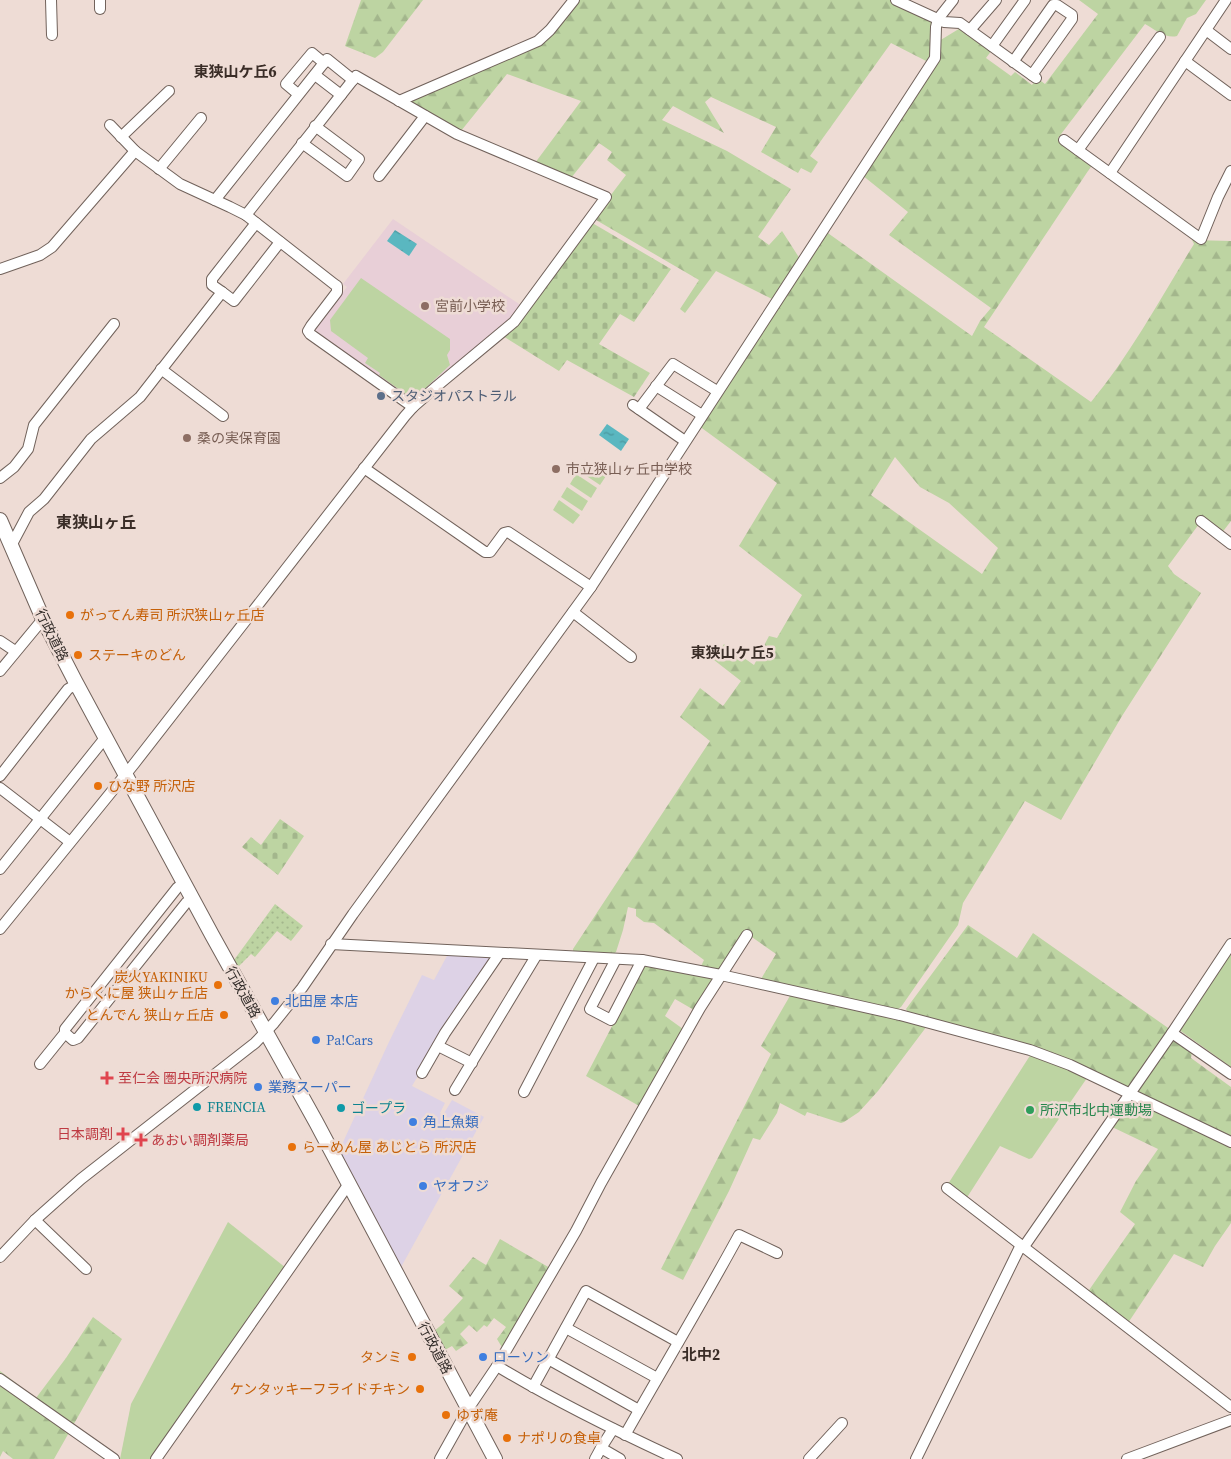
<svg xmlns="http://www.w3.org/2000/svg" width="1231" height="1459" viewBox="0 0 1231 1459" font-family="'Source Serif 4','Noto Sans JP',serif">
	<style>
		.commercial { fill: #ddd2e6 }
		.education { fill: #e8cfd7 }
		.grass { fill: #bdd4a2 }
		.forest { fill: url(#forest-firs); fill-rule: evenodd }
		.cemetery { fill: url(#cemetery-stones) }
		.park { fill: url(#park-dots) }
		.water { fill: url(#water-ripples) }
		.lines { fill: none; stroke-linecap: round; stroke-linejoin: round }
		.minor-casing { stroke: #71625b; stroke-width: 12 }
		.highway-casing { stroke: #71625b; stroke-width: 16 }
		.minor { stroke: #fff; stroke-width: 10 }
		.highway { stroke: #fff; stroke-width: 14 }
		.education-dot { fill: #8d6e63; stroke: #eedcd5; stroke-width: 2 }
		.service-dot { fill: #5c6f8a; stroke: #eedcd5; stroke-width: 2 }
		.food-dot { fill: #e8710a; stroke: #eedcd5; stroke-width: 2 }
		.shop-dot { fill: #3f7fe0; stroke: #eedcd5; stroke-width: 2 }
		.health-dot { fill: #e0444e; stroke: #eedcd5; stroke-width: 2 }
		.culture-dot { fill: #0f9aa8; stroke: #eedcd5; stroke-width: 2 }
		.leisure-dot { fill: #2e9e5b; stroke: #eedcd5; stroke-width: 2 }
		.labels { text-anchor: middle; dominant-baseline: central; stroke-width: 5; stroke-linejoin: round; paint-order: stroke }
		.education-label { font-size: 14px; fill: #785e54; stroke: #eedcd5; text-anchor: start }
		.service-label { font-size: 14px; fill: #4e5e75; stroke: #eedcd5; text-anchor: start }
		.food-label { font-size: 14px; fill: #c56008; stroke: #eedcd5; text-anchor: start }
		.street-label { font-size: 14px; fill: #342e2b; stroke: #eedcd5 }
		.shop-label { font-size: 14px; fill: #366cbe; stroke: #eedcd5; text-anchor: start }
		.health-label { font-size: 14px; fill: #be3a42; stroke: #eedcd5; text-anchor: start }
		.culture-label { font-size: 14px; fill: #0d838f; stroke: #eedcd5; text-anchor: start }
		.leisure-label { font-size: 14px; fill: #27864d; stroke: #eedcd5; text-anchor: start }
		.neighbourhood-label { font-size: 15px; font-weight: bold; fill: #3a2d27; stroke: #eedcd5 }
		.quarter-label { font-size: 16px; font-weight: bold; fill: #3a2d27; stroke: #eedcd5 }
	</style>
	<defs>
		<pattern id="forest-firs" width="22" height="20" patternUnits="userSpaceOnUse" patternTransform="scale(1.25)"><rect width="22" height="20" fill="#bdd4a2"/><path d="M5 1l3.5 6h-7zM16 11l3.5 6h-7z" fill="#a3b68c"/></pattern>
		<pattern id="cemetery-stones" width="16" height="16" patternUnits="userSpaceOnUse" patternTransform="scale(1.25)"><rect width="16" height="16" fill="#bdd4a2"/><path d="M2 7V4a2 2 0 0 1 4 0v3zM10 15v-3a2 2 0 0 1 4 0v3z" fill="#a3b68c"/></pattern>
		<pattern id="park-dots" width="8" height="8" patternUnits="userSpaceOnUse" patternTransform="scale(1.25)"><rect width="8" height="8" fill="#bdd4a2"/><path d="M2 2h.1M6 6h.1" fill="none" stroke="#a3b68c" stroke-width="1.8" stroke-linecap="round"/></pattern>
		<pattern id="water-ripples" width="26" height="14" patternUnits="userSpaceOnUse" patternTransform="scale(1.25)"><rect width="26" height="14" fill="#5ab7c0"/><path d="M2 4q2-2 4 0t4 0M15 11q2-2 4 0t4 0" fill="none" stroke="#4b959c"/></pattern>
	</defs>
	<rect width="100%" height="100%" fill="#eedcd5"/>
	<path class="commercial" d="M448,954L492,956L444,1032L412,1086L445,1103L440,1113L443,1115L452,1100L484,1117L400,1269L339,1151L388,1044L422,975L434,980Z"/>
	<path class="education" d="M393,219L522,306L512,319L414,401L410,400L316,334L315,329L347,287L343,284Z"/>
	<g class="grass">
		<path d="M361,278L450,339V350L447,355L450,365L415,398H411L379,375L380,373L365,363L368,358L331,331L330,320Z"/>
		<path d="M586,461L606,476L600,485L579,471Z"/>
		<path d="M576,474L597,488L591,498L570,484Z"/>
		<path d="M567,487L588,501L582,511L561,497Z"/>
		<path d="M559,500L580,515L573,524L553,510Z"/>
		<path d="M1231,949V1067L1178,1029Z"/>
		<path d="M1031,1054L1087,1078L1032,1158L1029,1159L1000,1146L966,1199L948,1184Z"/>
		<path d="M228,1222L286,1268L150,1459H120L131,1404Z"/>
	</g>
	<g class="forest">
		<path d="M361,0H423L383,52L375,58L345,46Z"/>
		<path d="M577,0H892L931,19L930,63L891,43L810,156L818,162L811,173L801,168L798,173L761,152L776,127L711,97L705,102L724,133L673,106L662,120L727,151L791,189L758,237L769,245L782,231L800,259L774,300L716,271L685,313L680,309L699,280L596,220L595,216L626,175L607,160L612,152L599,143L571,178L535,163L581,101L507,74L461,131L413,106L410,99L535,47Z"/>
		<path d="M1079,0H1206L1196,14L1187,18L1177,36C1166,39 1154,29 1145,24L1058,138L1092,165L984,327L1091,402C1131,354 1161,297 1194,244L1192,240L1231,241V521L1221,534L1202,520L1168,566L1174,574L1201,593L1122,716L1061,820L1025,801L963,903L958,925L901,1007L895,1011L761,979L776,954L746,933L721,971L701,966L704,960L654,923L644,922L636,916V909L628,907L623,930L616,952L612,955L573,953V949L710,741L680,717L700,688L723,706L741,681L714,660L724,644L754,665L769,636L777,638L802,595L739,546L777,483L699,426L825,231L972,336L980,321L991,308L889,235L908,212L862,175L939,41L962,27L992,50L986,58L1011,76L1015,72L1032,85L1037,78L1045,84L1098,14ZM895,457L920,487L949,503L998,548L982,574L871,495Z"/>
		<path d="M968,925L1017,958L1033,933L1171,1030L1192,1052L1191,1058L1231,1087V1138L1090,1069L909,1014L906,1009Z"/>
		<path d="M644,965L712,976L714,981L694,1010L675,999L665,1016L683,1029L641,1107L586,1076Z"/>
		<path d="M791,994L927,1026L878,1091L859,1112L844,1122L841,1123L807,1112L805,1116L780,1103L777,1113L760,1140L753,1138L729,1191L683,1280L661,1269L771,1054L761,1046Z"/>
		<path d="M1130,1098L1231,1146V1223L1215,1246L1203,1267L1174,1254L1128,1323L1087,1293L1135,1224L1120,1212L1136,1181L1158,1149L1110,1126Z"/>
		<path d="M500,1239L550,1268L503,1349L497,1339L506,1327L494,1318L487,1327L484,1325L477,1332L469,1325L460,1334L468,1343L456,1351L452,1346L443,1351L433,1332L445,1322L443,1320L463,1298L449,1286L473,1257L486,1265Z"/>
		<path d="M93,1317L122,1339L54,1459H13L3,1451L0,1457V1371L36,1398L66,1358Z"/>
	</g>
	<g class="cemetery">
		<path d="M591,224H594L671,269L634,322L620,314L599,344L650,373L634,397L567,360L559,371L503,336Z"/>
		<path d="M280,819L304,836L278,875L242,847L251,837L261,845Z"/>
	</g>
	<path class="park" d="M275,904L303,926L291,941L277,931L255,957L251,954L238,967L234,960Z"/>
	<g class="water">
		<path d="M395,230L417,244L409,256L387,241Z"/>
		<path d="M607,424L629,439L621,451L599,435Z"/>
	</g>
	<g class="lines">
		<g class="minor-casing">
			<g id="minor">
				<path d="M51,0L52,35"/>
				<path d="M100,0V9"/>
				<path d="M896,0L944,22L960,23L1036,78"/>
				<path d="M970,30L996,0"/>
				<path d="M1206,30L1231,49"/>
				<path d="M992,46L1025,0"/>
				<path d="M1185,61L1231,95"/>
				<path d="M1013,62L1053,5H1057L1072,15V19L1032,75"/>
				<path d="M315,75L341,95"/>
				<path d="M298,94L286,84L312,53L324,63"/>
				<path d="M399,101L538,41L550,30L574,0"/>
				<path d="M110,125L135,151"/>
				<path d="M121,137L169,91"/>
				<path d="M1064,140L1201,239L1218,197L1231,171"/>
				<path d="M302,143L347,176L359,159L315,126"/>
				<path d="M1078,150L1160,37"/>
				<path d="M159,169L201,118"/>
				<path d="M1110,173L1226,0"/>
				<path d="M379,176L425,116"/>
				<path d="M215,200L327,59L353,80"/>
				<path d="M0,269L40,255L52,247L135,151L180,184L230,207L246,215L334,284L337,286V292L311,326L308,331L310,334L413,407"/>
				<path d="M222,292L234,301L280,242"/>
				<path d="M161,369L223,416"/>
				<path d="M656,386L702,415"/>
				<path d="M633,405L685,441"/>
				<path d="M639,409L673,364L717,391"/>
				<path d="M364,468L485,552H490L504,533L508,532L591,587"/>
				<path d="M0,478L14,467L28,449L34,425L114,324"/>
				<path d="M1201,521L1231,544"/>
				<path d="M11,546L29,512L44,499L91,439L140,397L222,292L212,285V279L256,223"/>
				<path d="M573,612L631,657"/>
				<path d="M0,641L15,651"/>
				<path d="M0,671L43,619"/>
				<path d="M0,776L68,689L77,684"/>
				<path d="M0,788L70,842"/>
				<path d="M0,869L105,738"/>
				<path d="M0,929L134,764L405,416L413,407L437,386L514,322L606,197L457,134L356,76L246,215"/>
				<path d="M331,944L642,960L721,975L900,1015L1030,1050L1070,1065L1231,1142"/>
				<path d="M616,959L590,1009L611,1020L642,960"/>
				<path d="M65,1033L73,1040L78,1038L186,903L192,899"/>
				<path d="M1172,1033L1231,1074"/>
				<path d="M438,1046L472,1063"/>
				<path d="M40,1064L65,1033V1029L177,888L184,883"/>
				<path d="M422,1073L445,1033L499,954"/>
				<path d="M455,1090L536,956"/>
				<path d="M524,1092L594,958"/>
				<path d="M947,1188L1231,1407"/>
				<path d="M35,1220L86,1269"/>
				<path d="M1023,1248L1172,1033L1231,944"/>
				<path d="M0,1257L35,1220L81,1179L255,1043L274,1023L302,988L353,914L591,587L935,58L936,27L938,19L953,0"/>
				<path d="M566,1328L657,1378"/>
				<path d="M548,1359L639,1410"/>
				<path d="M497,1366C555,1401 616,1431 677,1459"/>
				<path d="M0,1379L114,1459"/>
				<path d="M533,1387L586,1291L678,1342"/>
				<path d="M625,1435C663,1368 702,1303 739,1235L777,1253"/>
				<path d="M601,1448L613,1429"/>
				<path d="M156,1459L348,1185"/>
				<path d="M440,1459L468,1409L497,1366L576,1231L601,1183L700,1008L747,935"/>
				<path d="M595,1459L601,1448L620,1459"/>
				<path d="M809,1459L842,1423"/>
				<path d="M916,1459L1021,1245"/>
				<path d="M1127,1459L1231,1420"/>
			</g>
		</g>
		<g class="highway-casing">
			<path id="highway" d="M0,520L43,619L75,681L212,935L316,1122L495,1459"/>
		</g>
		<use href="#minor" class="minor"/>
		<use href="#highway" class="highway"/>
	</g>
	<g class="education-dot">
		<circle cx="425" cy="306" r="5"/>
		<circle cx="187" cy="438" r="5"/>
		<circle cx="556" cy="469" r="5"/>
	</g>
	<circle class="service-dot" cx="381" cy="396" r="5"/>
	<g class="food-dot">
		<circle cx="70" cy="615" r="5"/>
		<circle cx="78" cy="655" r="5"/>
		<circle cx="98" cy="786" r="5"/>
		<circle cx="218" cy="985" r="5"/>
		<circle cx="224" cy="1015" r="5"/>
		<circle cx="292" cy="1147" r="5"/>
		<circle cx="412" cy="1357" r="5"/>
		<circle cx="420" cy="1389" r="5"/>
		<circle cx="446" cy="1415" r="5"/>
		<circle cx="507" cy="1438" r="5"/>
	</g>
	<g class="shop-dot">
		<circle cx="275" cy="1001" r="5"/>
		<circle cx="316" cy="1040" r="5"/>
		<circle cx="258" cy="1087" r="5"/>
		<circle cx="413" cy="1122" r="5"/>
		<circle cx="423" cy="1186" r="5"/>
		<circle cx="483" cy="1357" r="5"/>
	</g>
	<g class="health-dot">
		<path d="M104.5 1070.5h5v5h5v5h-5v5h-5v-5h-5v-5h5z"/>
		<path d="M120.5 1126.5h5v5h5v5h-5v5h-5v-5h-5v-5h5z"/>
		<path d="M138.5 1132.5h5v5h5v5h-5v5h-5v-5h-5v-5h5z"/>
	</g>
	<g class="culture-dot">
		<circle cx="197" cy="1107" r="5"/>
		<circle cx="341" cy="1108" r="5"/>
	</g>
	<circle class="leisure-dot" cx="1030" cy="1110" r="5"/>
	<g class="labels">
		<g class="education-label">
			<text x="435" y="306">宮前小学校</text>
			<text x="197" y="438">桑の実保育園</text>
			<text x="566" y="469">市立狭山ヶ丘中学校</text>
		</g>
		<g class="service-label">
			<text x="391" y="396">スタジオパストラル</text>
		</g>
		<g class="food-label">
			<text x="80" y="615">がってん寿司 所沢狭山ヶ丘店</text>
			<text x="88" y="655">ステーキのどん</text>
			<text x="108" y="786">ひな野 所沢店</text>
			<text x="208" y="977" text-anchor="end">炭火YAKINIKU<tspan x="208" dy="16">からくに屋 狭山ヶ丘店</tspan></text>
			<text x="214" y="1015" text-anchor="end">とんでん 狭山ヶ丘店</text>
			<text x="302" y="1147">らーめん屋 あじとら 所沢店</text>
			<text x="402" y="1357" text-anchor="end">タンミ</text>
			<text x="410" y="1389" text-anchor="end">ケンタッキーフライドチキン</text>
			<text x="456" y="1415">ゆず庵</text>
			<text x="517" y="1438">ナポリの食卓</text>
		</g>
		<g class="street-label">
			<text transform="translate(52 635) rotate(64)">行政道路</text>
			<text transform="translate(243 992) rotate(61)">行政道路</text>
			<text transform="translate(435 1348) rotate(62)">行政道路</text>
		</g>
		<g class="shop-label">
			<text x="285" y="1001">北田屋 本店</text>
			<text x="326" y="1040">Pa!Cars</text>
			<text x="268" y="1087">業務スーパー</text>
			<text x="423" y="1122">角上魚類</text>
			<text x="433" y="1186">ヤオフジ</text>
			<text x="493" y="1357">ローソン</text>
		</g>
		<g class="health-label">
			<text x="118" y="1078">至仁会 圏央所沢病院</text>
			<text x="113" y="1134" text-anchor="end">日本調剤</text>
			<text x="151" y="1140">あおい調剤薬局</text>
		</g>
		<g class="culture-label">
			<text x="207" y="1107">FRENCIA</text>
			<text x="351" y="1108">ゴープラ</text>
		</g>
		<g class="leisure-label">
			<text x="1040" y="1110">所沢市北中運動場</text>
		</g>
		<g class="neighbourhood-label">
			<text x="235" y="71">東狭山ケ丘6</text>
			<text x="732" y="652">東狭山ケ丘5</text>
			<text x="701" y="1354">北中2</text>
		</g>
		<g class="quarter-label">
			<text x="96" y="522">東狭山ヶ丘</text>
		</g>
	</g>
</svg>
